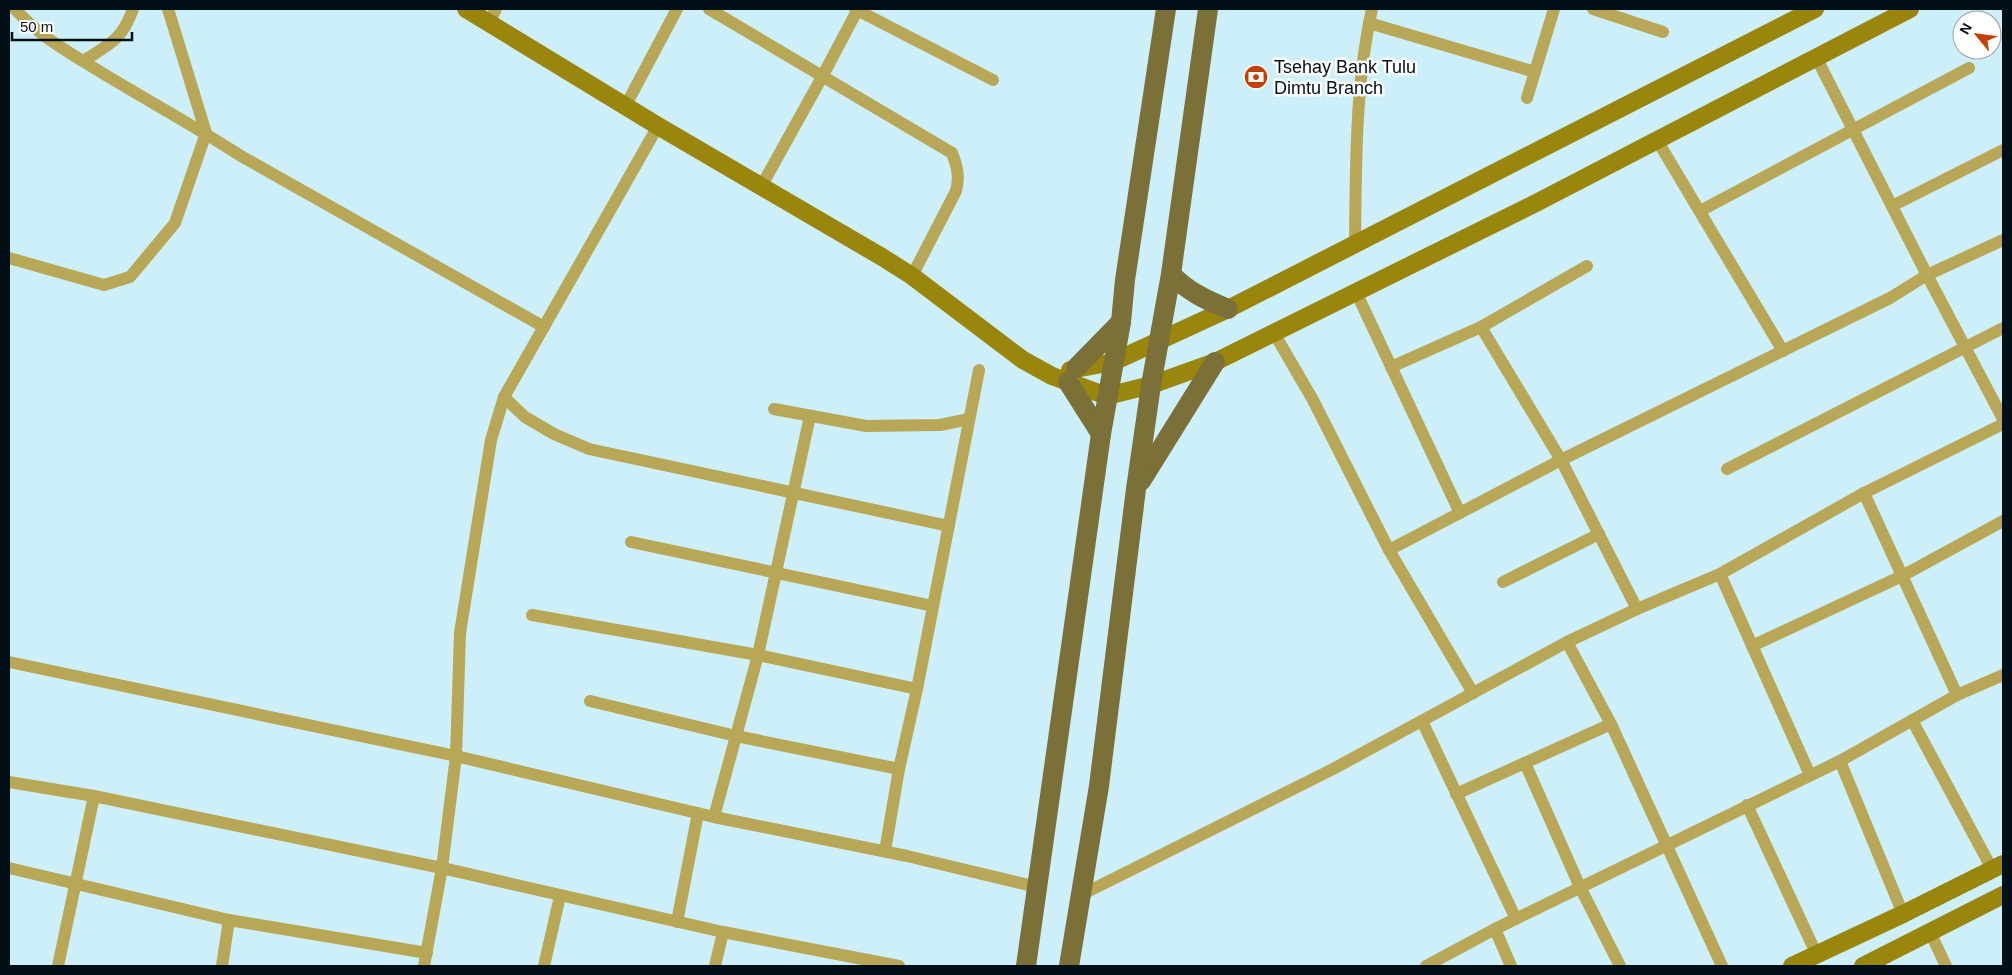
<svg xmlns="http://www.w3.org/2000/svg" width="2012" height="975" viewBox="0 0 2012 975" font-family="Helvetica,sans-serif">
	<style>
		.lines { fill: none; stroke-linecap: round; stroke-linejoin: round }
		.street { stroke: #b7a756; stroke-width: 12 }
		.secondary { stroke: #9a860d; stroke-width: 18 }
		.primary { stroke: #7b7037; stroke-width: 20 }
		.labels { text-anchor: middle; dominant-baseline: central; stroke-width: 5; stroke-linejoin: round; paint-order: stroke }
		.poi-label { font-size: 18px; fill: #001016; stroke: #fff; text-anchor: start }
	</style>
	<rect width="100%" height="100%" fill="#cceff9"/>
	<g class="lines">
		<g class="street">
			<path d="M15,9C37,34 65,50 94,68C143,98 193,125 241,156L544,327"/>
			<path d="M709,9L952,153C957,166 960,177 956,191L912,276"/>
			<path d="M855,9L993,80"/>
			<path d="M1593,9L1663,32"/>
			<path d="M489,23L496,9"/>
			<path d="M1369,23L1535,72"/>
			<path d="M1816,57L1927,275L2003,419"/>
			<path d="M83,61C110,44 122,40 133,9"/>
			<path d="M1527,98L1554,9"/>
			<path d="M626,105L677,9"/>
			<path d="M1657,140L1783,351"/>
			<path d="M762,185L822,77L858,9"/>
			<path d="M1892,206L2003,150"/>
			<path d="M1700,211L1969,68"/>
			<path d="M1355,244C1356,165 1355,86 1372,9"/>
			<path d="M9,258L104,285L130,277L175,223L206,133L168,9"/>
			<path d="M1356,292L1460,513"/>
			<path d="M1481,327L1561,460L1637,609"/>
			<path d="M1274,333L1313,400L1389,550L1473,693"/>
			<path d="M1391,367L1481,327L1587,266"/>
			<path d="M504,397L525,417L554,434L589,449L949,526"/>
			<path d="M774,409L866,426L940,425L969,419"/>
			<path d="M1727,469L2003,328"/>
			<path d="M1864,493L1957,695"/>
			<path d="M631,542L933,606"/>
			<path d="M1389,550L1561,460L1890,298L1927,275L2003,240"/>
			<path d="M1720,574L1810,775"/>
			<path d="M1503,582L1599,534"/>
			<path d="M532,615L758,655L917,689"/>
			<path d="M1567,642L1611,724L1722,966"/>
			<path d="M1752,646L1902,576L2003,521"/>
			<path d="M9,662L456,756L714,817L907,856L1037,887"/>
			<path d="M590,701L736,736L899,769"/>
			<path d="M1912,720L1992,869"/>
			<path d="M1422,721L1516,919"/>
			<path d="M1840,761L1903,914"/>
			<path d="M1525,763L1580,887L1620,966"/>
			<path d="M9,782L94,796L442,868L723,932L899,966"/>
			<path d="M1456,794L1611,724"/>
			<path d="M1747,805L1816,953"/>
			<path d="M714,817L758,655L810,416"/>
			<path d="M885,851L899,769L917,689L979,370"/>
			<path d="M9,868L229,920L427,953"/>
			<path d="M1079,896L1333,769L1567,642L1637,609L1720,574L1864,493L2003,424"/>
			<path d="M677,922L698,813"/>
			<path d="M1495,929L1511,966"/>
			<path d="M1930,932L1946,966"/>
			<path d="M58,966L94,796"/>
			<path d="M222,966L229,920"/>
			<path d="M424,966L442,868L456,756L460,633L491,440L504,397L658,126"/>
			<path d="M544,966L560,896"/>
			<path d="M715,966L723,932"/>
			<path d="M1426,966L1495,929L1840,761L1957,695L2003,675"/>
		</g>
		<g class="secondary">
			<path d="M466,9L658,126L882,257L912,276L1023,360L1052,376L1107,396L1151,385L1215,362L1536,203L1910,9"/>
			<path d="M1070,370L1113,362L1228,309L1815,9"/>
			<path d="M1792,966L1903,914L2003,864"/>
			<path d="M1863,966L2003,895"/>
		</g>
		<g class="primary">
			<path d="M1171,274C1187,291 1206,300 1228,309"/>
			<path d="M1076,368L1121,322"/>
			<path d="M1068,382L1101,434"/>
			<path d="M1141,481L1215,362"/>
			<path d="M1026,966L1101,434L1121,322L1125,280L1166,9"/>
			<path d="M1069,966L1099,786L1136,489L1151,385L1171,274L1208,9"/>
		</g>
	</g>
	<defs>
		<g id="bank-disc" transform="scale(1.25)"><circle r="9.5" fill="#c53e02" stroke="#fff"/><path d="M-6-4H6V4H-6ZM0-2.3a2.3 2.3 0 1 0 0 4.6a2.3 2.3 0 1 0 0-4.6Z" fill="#fff"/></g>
	</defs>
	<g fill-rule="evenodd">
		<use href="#bank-disc" x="1256" y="77"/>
	</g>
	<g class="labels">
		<g class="poi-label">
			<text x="1274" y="67">Tsehay Bank Tulu<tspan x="1274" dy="21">Dimtu Branch</tspan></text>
		</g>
	</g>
	<rect width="2012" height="975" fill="none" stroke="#001016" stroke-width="20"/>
	<g transform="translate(1977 35) rotate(299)"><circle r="24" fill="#ffffff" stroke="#999fa2"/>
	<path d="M0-4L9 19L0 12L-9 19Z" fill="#c53e02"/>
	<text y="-8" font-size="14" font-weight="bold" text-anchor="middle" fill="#001016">N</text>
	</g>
	<path d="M12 32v8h120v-8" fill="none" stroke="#001016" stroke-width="2.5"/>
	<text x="20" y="32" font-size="15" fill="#001016" stroke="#ffffff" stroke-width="4" paint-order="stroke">50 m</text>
</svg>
